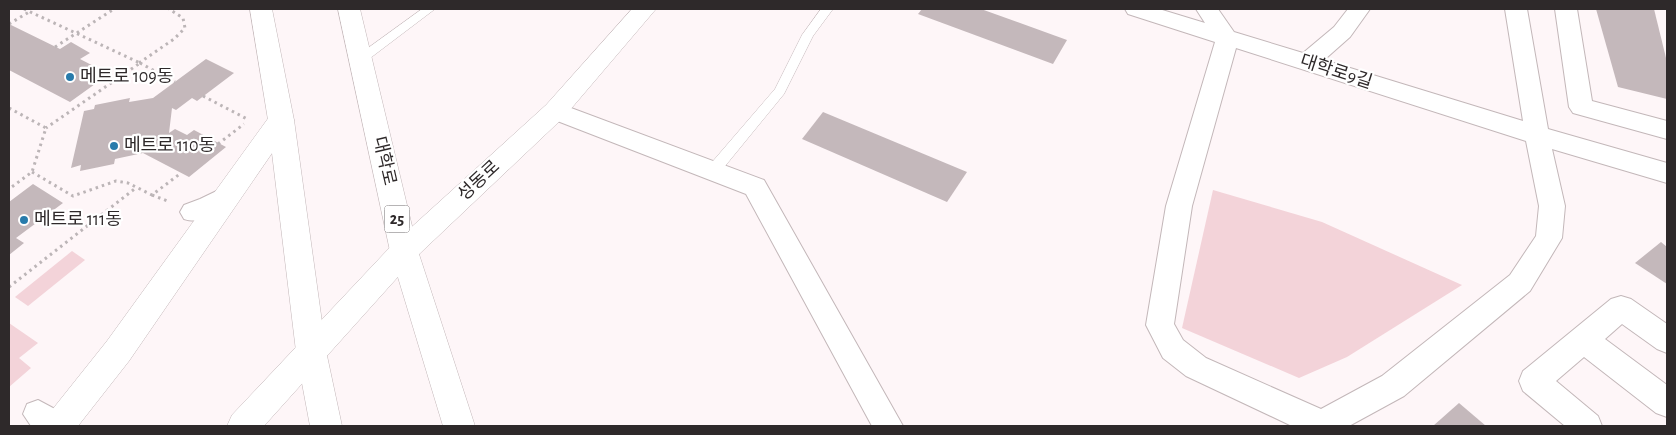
<svg xmlns="http://www.w3.org/2000/svg" width="1676" height="435" viewBox="0 0 1676 435" font-family="'Alegreya Sans','Noto Sans KR',sans-serif">
	<style>
		.green { fill: #f3d3d9 }
		.building { fill: #c4b8bb }
		.lines { fill: none; stroke-linecap: round; stroke-linejoin: round }
		.service-casing { stroke: #c3b7b9; stroke-width: 1 }
		.minor-casing { stroke: #c3b7b9; stroke-width: 2 }
		.tertiary-casing { stroke: #c3b7b9; stroke-width: 1 }
		.primary-casing { stroke: #c3b7b9; stroke-width: 1 }
		.path { stroke: #bcb5b7; stroke-width: 3; stroke-dasharray: 2.5 4; stroke-linecap: butt }
		.service { fill: #fff; fill-rule: evenodd }
		.minor { fill: #fff; fill-rule: evenodd }
		.tertiary { fill: #fff; fill-rule: evenodd }
		.primary { fill: #fff; fill-rule: evenodd }
		.poi-dot { fill: #287bab; stroke: #fff; stroke-width: 2 }
		.labels { text-anchor: middle; dominant-baseline: central; stroke-width: 4.5; stroke-linejoin: round; paint-order: stroke }
		.shield { fill: #fff; stroke: #6d696a; stroke-width: 1 }
		.shield-label { font-size: 16px; font-weight: bold; fill: #2e292a }
		.street-label { font-size: 18px; fill: #2e292a; stroke: #fff }
		.poi-label { font-size: 18px; fill: #2e292a; stroke: #fff; text-anchor: start }
	</style>
	<rect width="100%" height="100%" fill="#fef6f8"/>
	<g class="green">
		<path d="M1213,190L1322,222L1462,285L1347,357L1299,378L1182,328Z"/>
		<path d="M72,251L85,260L28,306L15,297Z"/>
		<path d="M9,323L38,343L19,358L31,368L9,387Z"/>
	</g>
	<g class="building">
		<path d="M922,9H981L1067,40L1053,64L918,14Z"/>
		<path d="M1596,9H1654L1667,62V99L1618,87Z"/>
		<path d="M9,24L60,49L71,42L90,53L80,59L109,74L70,102L9,70Z"/>
		<path d="M206,59L234,73L197,101L192,98L176,110L172,108L169,133L175,129L187,135L194,130L226,147L189,177L143,153L115,159L114,164L80,171L81,165L71,168L84,111L94,109L95,105L130,98L129,102L153,98Z"/>
		<path d="M823,112L967,172L947,202L802,139Z"/>
		<path d="M33,184L63,203L16,238L24,243L9,255V202Z"/>
		<path d="M1661,242L1667,247V284L1635,263Z"/>
		<path d="M1459,403L1486,426H1433Z"/>
	</g>
	<g class="lines">
		<g class="service-casing">
			<g id="service">
				<path d="M422,9H435L365,62H357L355,59L357,56Z"/>
				<path d="M821,9H833L813,36L784,94L717,176H707L705,172L707,168L775,89L802,35Z"/>
			</g>
		</g>
		<g class="minor-casing">
			<g id="minor">
				<path d="M1125,9H1159L1205,23L1196,9H1218L1234,32L1303,53L1334,27L1348,9H1370L1350,37L1324,60L1523,121L1505,9H1527L1548,129L1667,163V183L1552,149L1565,206L1562,238L1530,291L1404,396L1349,426H1292L1186,376L1163,358L1146,325L1166,206L1215,42L1128,14ZM1236,48L1526,141L1539,206L1536,236L1510,275L1382,376L1321,409L1206,358L1183,340L1174,324L1192,206Z"/>
				<path d="M1555,9H1577L1592,101L1667,121V139L1573,113L1569,107Z"/>
				<path d="M555,102L764,180L903,426H872L746,194L547,117L543,111L547,105Z"/>
				<path d="M227,186L236,189L240,196C231,213 201,225 184,219L180,212L184,205L200,199Z"/>
				<path d="M1621,296L1631,299L1667,324V353L1657,349L1622,324L1605,339L1667,385V417L1656,413L1584,357L1556,381L1598,416L1602,426H1565L1523,391L1519,381L1523,371L1611,299Z"/>
				<path d="M38,400L68,416L72,426H31L23,414L27,404Z"/>
			</g>
		</g>
		<g class="tertiary-casing">
			<g id="tertiary">
				<path d="M632,9H656L564,117L414,259L264,426H227L232,415L394,243L546,105Z"/>
				<path d="M281,111L290,113L294,120L290,127L129,361L78,426H43L48,415L107,341L272,113Z"/>
			</g>
		</g>
		<g class="primary-casing">
			<g id="primary">
				<path d="M250,9H272L294,120L326,351L342,426H310L296,351L268,120Z"/>
				<path d="M338,9H360L418,251L475,426H443L390,251Z"/>
			</g>
		</g>
		<g class="path">
			<path d="M24,9L140,63L46,128"/>
			<path d="M9,24L29,12"/>
			<path d="M55,47L114,9"/>
			<path d="M139,63L174,39L185,28L183,18L169,9"/>
			<path d="M140,63L175,82"/>
			<path d="M203,96L249,120"/>
			<path d="M9,108L46,128L32,172L9,189"/>
			<path d="M218,144L244,124"/>
			<path d="M32,172L73,196L116,181L128,183L152,195L181,173"/>
			<path d="M152,195L170,202"/>
			<path d="M9,287L137,187"/>
		</g>
		<use href="#service" class="service"/>
		<use href="#minor" class="minor"/>
		<use href="#tertiary" class="tertiary"/>
		<use href="#primary" class="primary"/>
	</g>
	<g class="poi-dot">
		<circle cx="70" cy="77" r="5"/>
		<circle cx="114" cy="146" r="5"/>
		<circle cx="24" cy="220" r="5"/>
	</g>
	<g class="labels">
		<rect class="shield" x="384.5" y="205.5" width="25" height="27" rx="4"/>
		<g class="shield-label">
			<text x="397" y="219">25</text>
		</g>
		<g class="street-label">
			<text transform="translate(1336 72) rotate(18)">대학로9길</text>
			<text transform="translate(384 161) rotate(77)">대학로</text>
			<text transform="translate(479 181) rotate(-43)">성동로</text>
		</g>
		<g class="poi-label">
			<text x="80" y="77">메트로 109동</text>
			<text x="124" y="146">메트로 110동</text>
			<text x="34" y="220">메트로 111동</text>
		</g>
	</g>
	<rect width="1676" height="435" fill="none" stroke="#2e292a" stroke-width="20"/>
</svg>
